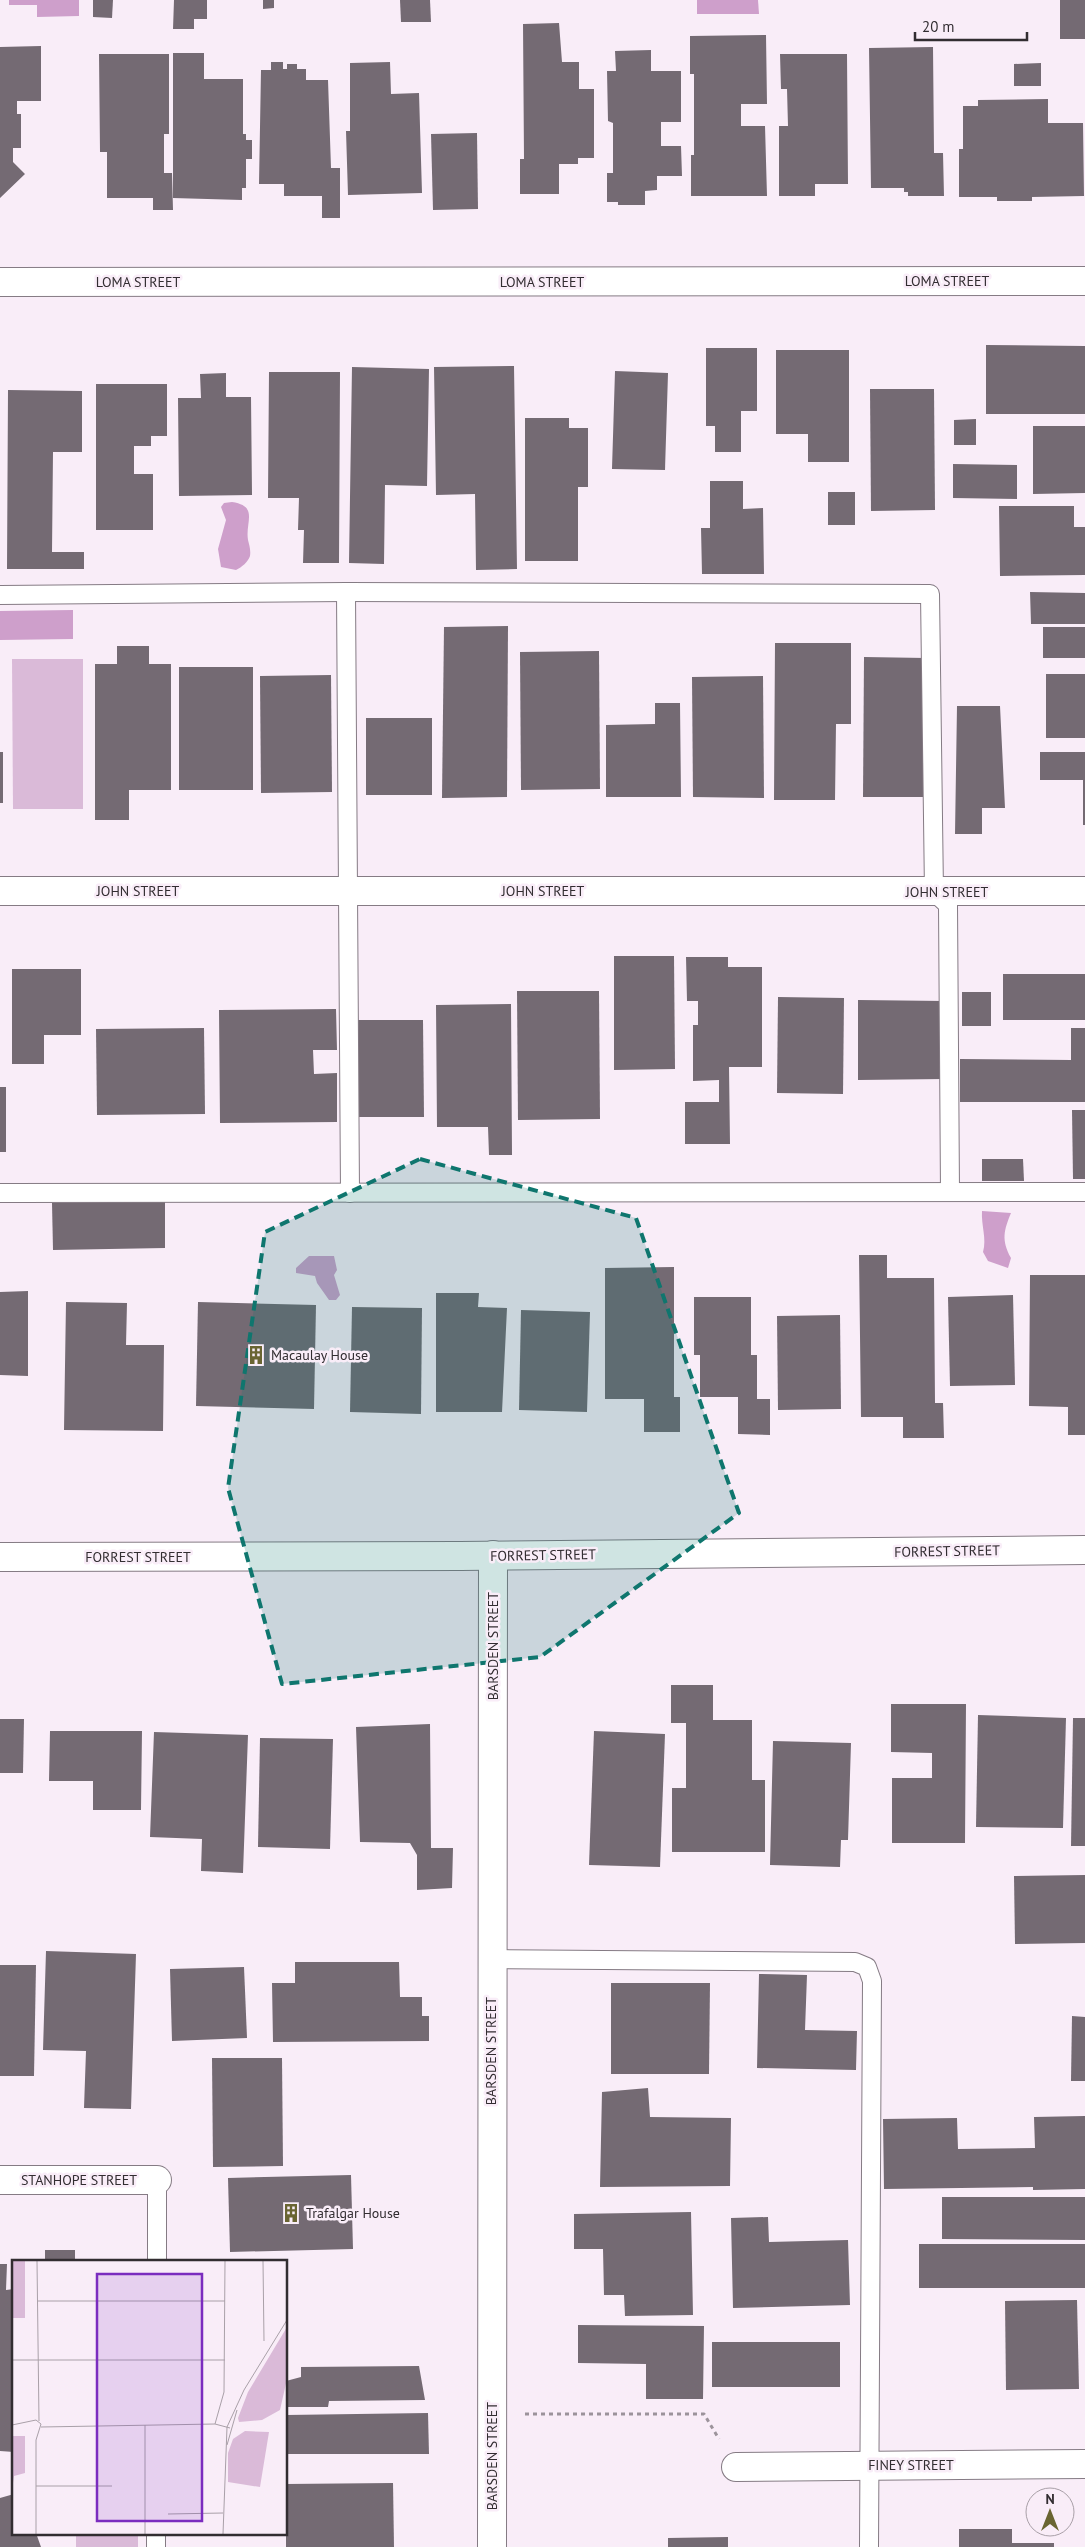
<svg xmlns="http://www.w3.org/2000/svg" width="1085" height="2547" viewBox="0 0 1085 2547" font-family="'PT Sans',sans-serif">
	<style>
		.green { fill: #dabad8 }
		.water { fill: #ce9fcb }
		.building { fill: #746a73 }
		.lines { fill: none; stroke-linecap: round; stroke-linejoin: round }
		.lane-casing { stroke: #857b84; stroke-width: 20 }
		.street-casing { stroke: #857b84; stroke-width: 30 }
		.path { stroke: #9c939b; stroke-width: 3; stroke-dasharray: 4 4; stroke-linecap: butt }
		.lane { stroke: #fff; stroke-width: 18 }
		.street { stroke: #fff; stroke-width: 28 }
		.marked { fill: #0f766e; fill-opacity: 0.2; stroke: #0f766e; stroke-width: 4; stroke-dasharray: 10 6; stroke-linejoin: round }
		.labels { text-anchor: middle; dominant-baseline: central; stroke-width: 5; stroke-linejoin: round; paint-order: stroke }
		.street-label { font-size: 14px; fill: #322d31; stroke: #f9edf8 }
		.poi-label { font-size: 14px; fill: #322d31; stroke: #f9edf8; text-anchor: start }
		.inset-road { fill: none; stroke: #a9a0a8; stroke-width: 1 }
		.view { fill: #7b2cbf; fill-opacity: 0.15; stroke: #7b2cbf; stroke-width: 2.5 }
		.inset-edge { fill: none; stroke: #322d31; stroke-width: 2.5 }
	</style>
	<rect width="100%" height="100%" fill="#f9edf8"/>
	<g class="green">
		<path d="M12,659H83V809H13Z"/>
		<rect x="76" y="2533" width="62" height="14"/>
	</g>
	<g class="water">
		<path d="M9,0H79V16L37,17V5H9Z"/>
		<path d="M697,0H758L759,14H697Z"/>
		<path d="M232,502C259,506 245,522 248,540C249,544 251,550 250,556C248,562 242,567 236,570L221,567L218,549L226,520L221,507L224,503Z"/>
		<path d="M73,610V639L0,640V611Z"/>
		<path d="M982,1211L1011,1213C1004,1230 1001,1240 1011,1258L1008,1268L988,1261L983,1252C987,1239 981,1225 982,1211Z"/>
		<path d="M309,1256H334L337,1270L334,1275L340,1295L336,1300H329L317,1283L315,1276L296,1273V1268Z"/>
	</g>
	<g class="building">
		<path d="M93,0H113L112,18L93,17Z"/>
		<path d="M174,0H207V19H194V29H173Z"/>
		<path d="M263,0H274V8L263,9Z"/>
		<path d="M400,0H430L431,22H401Z"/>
		<rect x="1060" y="0" width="25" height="39"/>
		<path d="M559,23L562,62H579V89H594V158H578V164H559V194H520V159H524L523,24Z"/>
		<path d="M766,35L767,104H741V126H765L767,196H691V155H694V74H690V36Z"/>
		<path d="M41,46V101H17V114H21V148H13V162L25,174L0,198V47Z"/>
		<path d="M933,47L934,153H943L944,196H908V192H904V188H871L869,48Z"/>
		<path d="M651,50V71H681V122H661V146H681L682,176H657V190L645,191V205H618V202H607V173H613V123L608,121L607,71H616L615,51Z"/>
		<path d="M173,53H204V79H243V134H246V140H252V159H246V188H242V200L173,198Z"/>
		<path d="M99,54H169V134H164V173H172L173,210H153V198H107V152H100Z"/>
		<path d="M780,54H847L848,184H815V196H779V126H788L787,89H781Z"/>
		<path d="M271,62H283V69H287V64H297V69H306V80H328L331,168H340V218H322V196H284V184H259L261,70H271Z"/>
		<path d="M390,62L391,94L419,93L422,193L348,195L346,131H350V63Z"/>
		<path d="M1041,63V86H1014V64Z"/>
		<path d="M1048,99V123H1083L1084,196L1032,197V201H997V197H959V149H963V106H978V100Z"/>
		<path d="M477,133L478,209L433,210L431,134Z"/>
		<path d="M986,345L1085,346V414H986Z"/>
		<path d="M706,348H757V411H741V452H715V426H706Z"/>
		<path d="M776,350H849V462H808V434H776Z"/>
		<path d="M514,366L517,569L476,570L475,494L436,495L434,367Z"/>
		<path d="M352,367L429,369L427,486L385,485L384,564L349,563Z"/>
		<path d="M615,371L668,373L665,470L612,469Z"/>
		<path d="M269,372H340L339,563H303L304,530H298L299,498H268Z"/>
		<path d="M226,373V397H251L252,495L179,496L178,398H201L200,374Z"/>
		<path d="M96,384H167V436H151V446H134V474H153V530H96Z"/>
		<path d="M870,389H934L935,510L871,511Z"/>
		<path d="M8,390L82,391V452H53L52,552H84V569H7Z"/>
		<path d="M525,418H569V428H588V487H578V561H525Z"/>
		<path d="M976,419V445H954V420Z"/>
		<path d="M1033,426H1085V493L1033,494Z"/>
		<path d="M953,464L1017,465V499L953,498Z"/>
		<path d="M710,481H743V509L763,508L764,574H702L701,528H710Z"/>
		<rect x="828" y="492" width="27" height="33"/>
		<path d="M999,506H1074V527H1085V575L1000,576Z"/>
		<path d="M1030,592L1085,593V624H1031Z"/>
		<path d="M508,626L507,797L442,798L444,627Z"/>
		<rect x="1043" y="627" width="42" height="31"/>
		<path d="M775,643H851V724H836L835,800H774Z"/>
		<path d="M117,646H149V664H171V790H129V820H95V664H117Z"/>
		<path d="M599,651L600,789L521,790L520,652Z"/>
		<path d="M864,657L926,658L924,797H863Z"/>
		<rect x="179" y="667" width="74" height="123"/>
		<rect x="1046" y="674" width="39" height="64"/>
		<path d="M331,675L332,792L261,793L260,676Z"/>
		<path d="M763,676L764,798L693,797L692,677Z"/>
		<path d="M655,703H680L681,797H606V725L655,724Z"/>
		<path d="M957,706H1000L1005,808H982V834H955Z"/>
		<rect x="366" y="718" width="66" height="77"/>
		<rect x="0" y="752" width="3" height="51"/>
		<path d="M1040,752H1085V825H1083V780H1040Z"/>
		<path d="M614,956H674L675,1069L614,1070Z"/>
		<path d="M686,957H728V967H762V1067H729L730,1144H685V1102H719V1080L693,1081V1025H698V1001H687Z"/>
		<path d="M12,969H81V1035H44V1064H12Z"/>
		<rect x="1003" y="974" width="82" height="46"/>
		<path d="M517,991H599L600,1119L518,1120Z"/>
		<rect x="962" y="992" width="29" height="34"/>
		<path d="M778,997L844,998L843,1094L777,1093Z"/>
		<path d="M858,1000L944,1001V1079L858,1080Z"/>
		<path d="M511,1004L512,1155H489L488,1127H437L436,1005Z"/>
		<path d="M336,1009L337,1050H313L314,1074L337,1073V1122L220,1123L219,1010Z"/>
		<path d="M357,1020H423L424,1117H358Z"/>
		<path d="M204,1028L205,1114L97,1115L96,1029Z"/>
		<path d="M1071,1028H1085V1102H960V1059L1071,1060Z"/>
		<rect x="0" y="1087" width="6" height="65"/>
		<path d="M1072,1110H1085V1179H1073Z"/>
		<path d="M982,1159H1023L1024,1181H982Z"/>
		<path d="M165,1201V1248L53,1250L52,1203Z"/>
		<path d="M859,1255H887V1278H934L935,1403H943L944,1438H903V1417H861Z"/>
		<path d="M674,1267V1397H680V1432H644V1399H605V1268Z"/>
		<path d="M1030,1275H1085V1435H1068V1407L1029,1406Z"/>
		<path d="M28,1291V1376L0,1375V1292Z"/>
		<path d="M436,1293H479L478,1307L507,1308L502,1412H436Z"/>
		<path d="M1013,1295L1015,1385L950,1386L948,1297Z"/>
		<path d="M694,1297H751V1355H757V1399H770V1435L738,1434V1397H700V1355H694Z"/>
		<path d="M66,1302L127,1303L126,1345H164L163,1431L64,1430Z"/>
		<path d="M198,1302L316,1305L314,1409L196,1406Z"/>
		<path d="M352,1307L422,1308L421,1414L350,1412Z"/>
		<path d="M521,1310L590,1312L587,1412L519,1410Z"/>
		<path d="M840,1315L841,1409L778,1410L777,1316Z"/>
		<path d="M671,1685H713V1720H752V1780H765V1852H672V1788H686V1723H671Z"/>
		<path d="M891,1704H966L965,1843H892V1778H932V1753L891,1752Z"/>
		<path d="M978,1715L1066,1718L1063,1828L976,1827Z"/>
		<path d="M1073,1718H1085V1846H1071Z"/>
		<path d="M0,1719H24L23,1773H0Z"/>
		<path d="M430,1724L431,1848H453L452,1888L417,1890V1855L410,1843L360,1842L356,1727Z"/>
		<path d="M50,1731H142L141,1810H93V1781H49Z"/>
		<path d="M594,1731L665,1734L660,1867L589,1865Z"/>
		<path d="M154,1732L248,1735L243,1873L201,1871L202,1839L150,1837Z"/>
		<path d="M260,1738L333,1739L330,1849L258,1847Z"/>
		<path d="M773,1741L851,1743L848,1840H841L840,1867L770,1865Z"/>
		<path d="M1085,1875V1943L1015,1944L1014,1876Z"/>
		<path d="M46,1951L136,1954L131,2109L84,2108L86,2051L43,2050Z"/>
		<path d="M295,1962H399L400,1997H422V2016H429V2041L273,2042L272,1983H295Z"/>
		<path d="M0,1965H36L34,2076H0Z"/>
		<path d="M244,1967L247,2038L172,2041L170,1969Z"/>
		<path d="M759,1974L807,1975L805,2030L857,2031L856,2070L757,2068Z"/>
		<path d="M611,1983H710L709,2074H611Z"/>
		<path d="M1072,2016L1085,2017V2081H1071Z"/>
		<path d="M212,2058H282L283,2166L213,2167Z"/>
		<path d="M648,2088L650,2117L731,2118L730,2186L600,2187L602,2092Z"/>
		<path d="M1085,2116V2189L1033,2190V2187L884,2189L883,2119L957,2118L958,2149L1035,2148L1034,2117Z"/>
		<path d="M351,2175L353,2249L230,2252L228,2178Z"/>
		<path d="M942,2197H1085V2240L942,2239Z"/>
		<path d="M691,2212L693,2315L625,2316L624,2295H604L603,2249H574V2214Z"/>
		<path d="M768,2217L769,2242L848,2240L850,2305L733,2308L731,2218Z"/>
		<rect x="919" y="2244" width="166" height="44"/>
		<path d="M45,2250H75V2259H87V2261H45Z"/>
		<path d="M0,2264H7L6,2290L14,2289V2452L0,2451Z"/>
		<path d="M1077,2300L1079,2389L1006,2390L1005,2301Z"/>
		<path d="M578,2325L704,2326L703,2399H646V2364L578,2363Z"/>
		<rect x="712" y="2342" width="128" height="45"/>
		<path d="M419,2366L425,2400L329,2401L328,2407H286V2381L301,2377V2367Z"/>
		<path d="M428,2413L429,2454H286V2415Z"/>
		<path d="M393,2483L394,2547H286V2484Z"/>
		<path d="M14,2494V2533H36L41,2547H0V2498Z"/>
		<path d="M959,2529H1012V2543H1054V2547H959Z"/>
		<path d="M728,2537V2547H668V2538Z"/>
	</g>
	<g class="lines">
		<g class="lane-casing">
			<g id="lane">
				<path d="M346,592L350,1193"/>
				<path d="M0,595L346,592L930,594L934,892L948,905L950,1192"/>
				<path d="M0,1193L1085,1192"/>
				<path d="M491,1959L855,1962L867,1967L872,1981L869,2547"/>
				<path d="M157,2261V2180"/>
				<path d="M156,2547V2533"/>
			</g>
		</g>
		<g class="street-casing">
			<g id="street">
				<path d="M0,282L1085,281"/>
				<path d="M0,891H1085"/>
				<path d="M0,1557L460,1556L1085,1550"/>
				<path d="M0,2180H157"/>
				<path d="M736,2467L1085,2464"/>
				<path d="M492,2547L493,1555"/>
			</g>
		</g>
		<path class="path" d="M525,2414H704L719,2439"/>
		<use href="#lane" class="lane"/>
		<use href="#street" class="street"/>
	</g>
	<path class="marked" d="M420,1159L636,1218L739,1513L540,1657L282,1684L228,1488L265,1232Z"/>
	<defs>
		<g id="building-bare" transform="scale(1.5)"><path d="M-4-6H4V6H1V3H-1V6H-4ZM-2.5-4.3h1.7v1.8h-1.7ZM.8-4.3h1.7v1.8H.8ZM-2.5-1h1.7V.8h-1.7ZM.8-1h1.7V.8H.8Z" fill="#6a6532" stroke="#f9edf8" stroke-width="2.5" paint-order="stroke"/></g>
	</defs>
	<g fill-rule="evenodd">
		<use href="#building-bare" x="256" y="1355"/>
		<use href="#building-bare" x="291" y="2213"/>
	</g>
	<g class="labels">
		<g class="street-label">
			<text x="947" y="281">LOMA STREET</text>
			<text x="138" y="282">LOMA STREET</text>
			<text x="542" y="282">LOMA STREET</text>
			<text x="138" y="891">JOHN STREET</text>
			<text x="543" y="891">JOHN STREET</text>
			<text x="947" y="892">JOHN STREET</text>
			<text transform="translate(947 1551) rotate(-1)">FORREST STREET</text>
			<text transform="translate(543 1555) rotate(-1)">FORREST STREET</text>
			<text x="138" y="1557">FORREST STREET</text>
			<text transform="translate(493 1646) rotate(-90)">BARSDEN STREET</text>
			<text transform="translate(491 2051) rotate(-90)">BARSDEN STREET</text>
			<text x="79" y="2180">STANHOPE STREET</text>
			<text transform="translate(492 2456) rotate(-90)">BARSDEN STREET</text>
			<text x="911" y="2465">FINEY STREET</text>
		</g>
		<g class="poi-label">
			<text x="271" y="1355">Macaulay House</text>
			<text x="306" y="2213">Trafalgar House</text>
		</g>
	</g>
	<g transform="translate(12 2260)">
		<rect width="275" height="275" fill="#f9edf8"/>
		<path d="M0,1H13V58H0ZM275,67V119L268,150L250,160L227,162L226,158L236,132ZM233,171L257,172L248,227L216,222V193L221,179ZM0,176H13V213L2,216L0,230Z" fill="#dabad8"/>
		<path class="inset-road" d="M25,1L27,161M251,1L252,81M25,41H213M0,100H213M203,164L212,132L213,1M0,165L24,160L29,164L24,180V274M29,167L203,164L218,168M215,185L225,150M24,226H100M156,254L211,253M133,274V165M211,274L215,167L232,130L275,60"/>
		<path class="view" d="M85,14H190V261H85Z"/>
		<rect width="275" height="275" class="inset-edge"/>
	</g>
	<g transform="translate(1050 2512)"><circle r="24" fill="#f9edf8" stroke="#a9a0a8"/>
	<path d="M0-4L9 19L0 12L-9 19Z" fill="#6a6532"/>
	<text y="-8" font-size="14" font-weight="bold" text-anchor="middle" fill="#322d31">N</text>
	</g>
	<path d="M915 32v8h112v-8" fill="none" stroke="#322d31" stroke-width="2.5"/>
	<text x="922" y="32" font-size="15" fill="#322d31" stroke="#f9edf8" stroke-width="4" paint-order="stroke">20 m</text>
</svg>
